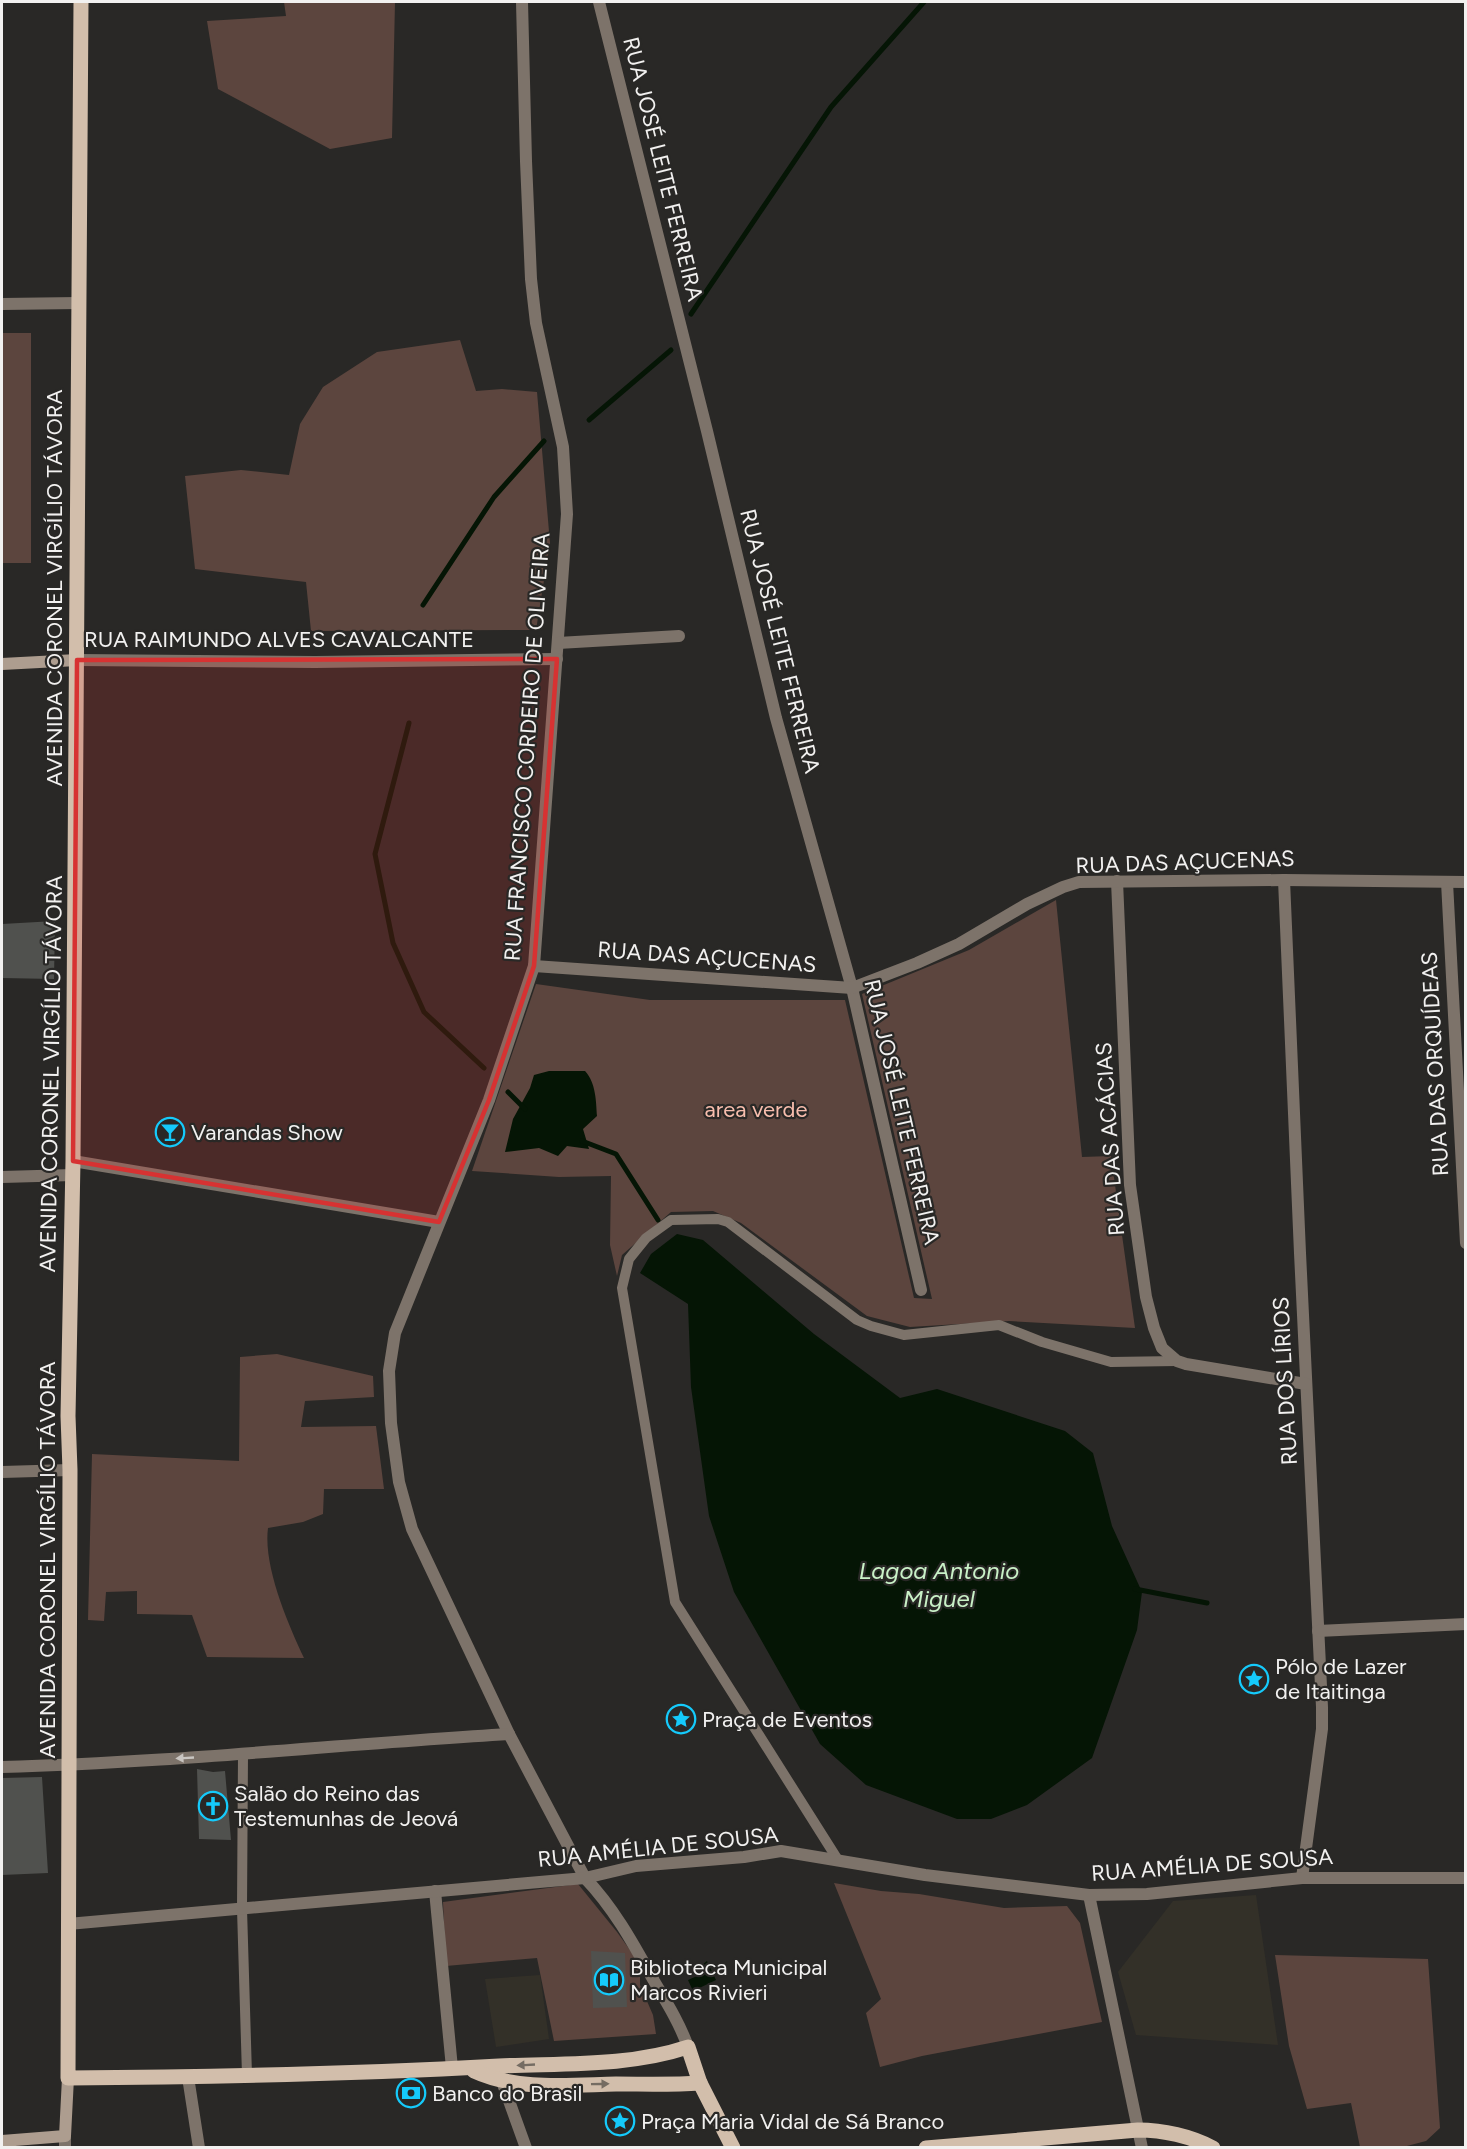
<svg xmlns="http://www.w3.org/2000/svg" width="1467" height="2149" viewBox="0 0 1467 2149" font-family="Figtree,sans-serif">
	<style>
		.built { fill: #333028 }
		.green { fill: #5c453e }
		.water { fill: #051505 }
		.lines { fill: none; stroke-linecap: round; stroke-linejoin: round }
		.stream { stroke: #051505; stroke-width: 5 }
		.building { fill: #50514e }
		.lane { stroke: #7d736a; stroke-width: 10 }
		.street { stroke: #7d736a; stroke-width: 12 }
		.secondary { stroke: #ad9d8f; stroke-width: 12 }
		.primary { stroke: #d2beab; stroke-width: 15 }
		.oneway { fill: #c9c5c1 }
		.oneway2 { fill: #756c62 }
		.marked { fill: #d73232; fill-opacity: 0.2; stroke: #d73232; stroke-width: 4.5; stroke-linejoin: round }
		.labels { text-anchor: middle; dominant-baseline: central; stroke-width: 4.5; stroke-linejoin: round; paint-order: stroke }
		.street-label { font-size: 22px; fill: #f2f1f0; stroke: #292826 }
		.park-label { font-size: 22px; fill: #f7bdad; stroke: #292826 }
		.poi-label { font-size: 22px; fill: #f2f1f0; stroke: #292826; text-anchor: start }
		.water-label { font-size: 24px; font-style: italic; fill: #c9f1c7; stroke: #292826 }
	</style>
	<rect width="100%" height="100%" fill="#292826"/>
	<g class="built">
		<path d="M1256,1895L1278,2045L1136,2035L1118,1972L1173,1901Z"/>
		<path d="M540,1975L549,2039L496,2047L485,1979Z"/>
	</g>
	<g class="green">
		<path d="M284,2H395L392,138L330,149L218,89L207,21L286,16Z"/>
		<rect x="2" y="333" width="29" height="230"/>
		<path d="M460,340L476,391L502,389L537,392L550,543L536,630L311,631L306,582L195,569L185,476L241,470L289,475L300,424L323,387L377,352Z"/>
		<path d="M1056,900L1082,1157L1111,1156L1135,1328L1009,1321L910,1327L867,1316L741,1223L713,1211L671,1212L622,1255L617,1276L610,1245L611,1176L559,1177L472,1171L536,984L650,1000H845L914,1298L932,1299L862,994L969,950Z"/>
		<path d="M277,1354L373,1376L374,1397L305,1401L301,1427L376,1426L384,1489H324L323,1514L303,1522L268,1528C263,1566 288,1624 304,1658L207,1657L192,1615L137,1614V1591L106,1592L104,1621L88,1620L92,1454L239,1461L240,1357Z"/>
		<path d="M834,1883L881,1891L919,1894L1004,1908L1067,1906L1080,1923L1102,2022L922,2056L880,2067L866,2013L881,1999Z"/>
		<path d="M578,1884L617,1932L640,1964V1985L653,2015L656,2034L554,2041L537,1958L446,1966L443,1902Z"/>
		<path d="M1275,1955L1428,1959L1440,2128L1426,2141L1403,2147H1360L1351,2103L1307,2109L1289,2046Z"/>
	</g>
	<g class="water">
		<path d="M549,1071H585C596,1083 596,1101 597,1116L583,1129L589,1149L567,1146L558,1156L539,1148L505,1152L513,1119L530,1088L534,1075Z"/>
		<path d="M677,1234L703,1240L814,1334L900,1398L937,1389L1065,1431L1093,1453L1112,1526L1142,1592L1137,1630L1092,1758L1027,1805L991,1819H957L866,1785L820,1744L734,1592L709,1516L691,1387L688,1304L640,1273L651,1254Z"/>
		<path d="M707,1961L716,1980L693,1991L688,1980L704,1973L702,1965Z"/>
	</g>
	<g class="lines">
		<g class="stream">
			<path d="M691,314L831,107L924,2"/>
			<path d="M589,420L671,350"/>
			<path d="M423,605L494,497L544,441"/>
			<path d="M409,723L375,854L393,943L424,1012L484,1068"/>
			<path d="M508,1092L525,1109"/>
			<path d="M582,1141L616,1154L658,1220"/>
			<path d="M1135,1589L1207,1603"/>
		</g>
	</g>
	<g class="building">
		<path d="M55,921L54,979L2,978V924Z"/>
		<path d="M197,1769L213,1772L225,1771L231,1840L199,1839Z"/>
		<path d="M42,1777L48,1873L2,1875V1778Z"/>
		<path d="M591,1951L625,1953L627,2007L593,2008Z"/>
	</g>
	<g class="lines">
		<g class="lane">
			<path d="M243,1755L242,1909L247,2075"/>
			<path d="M838,1860L675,1602L622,1288L629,1259L646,1238L671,1220L718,1219L728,1222L857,1320L871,1326L904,1335L999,1325L1042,1342L1111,1362L1177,1361"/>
		</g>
		<g class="street">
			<path d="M522,2L526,161L531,279L536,323L563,447L567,514L534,966L489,1100L395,1333L389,1371L391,1423L399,1482L412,1529L509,1734L585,1878C614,1908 634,1945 654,1981C667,2003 680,2024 688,2047"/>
			<path d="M599,2L707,431L776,718L852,988L921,1290"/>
			<path d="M2,304L78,303"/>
			<path d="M558,643L679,636"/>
			<path d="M77,660L315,662L557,659"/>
			<path d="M1284,880L1300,1253L1322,1707V1729L1302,1878"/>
			<path d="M1117,881L1130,1185L1146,1297L1154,1328L1162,1348L1177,1361L1186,1364L1306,1384"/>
			<path d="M1447,882L1466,1243"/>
			<path d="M534,966L852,988L917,963L959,944L1027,904L1063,887L1079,882L1284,880L1466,882"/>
			<path d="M73,1161L439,1222"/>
			<path d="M2,1177L73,1175"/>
			<path d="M2,1472L70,1470"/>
			<path d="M1318,1631L1466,1624"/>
			<path d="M2,1767C171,1763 340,1744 509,1734"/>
			<path d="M435,1891L452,2068"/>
			<path d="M1089,1895L1142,2148"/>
			<path d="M68,1924L585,1878L636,1866L744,1857L781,1851L925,1875L1089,1895L1147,1894L1302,1878H1466"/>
			<path d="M499,2073L526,2148"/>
			<path d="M188,2077L199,2148"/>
			<path d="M65,2136V2148"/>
		</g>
		<g class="secondary">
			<path d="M2,664L77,660"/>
			<path d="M2,2141L65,2136L68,2078"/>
		</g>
		<g class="primary">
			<path d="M81,2L73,1161L68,1416L70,1470L68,2078C211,2077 355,2074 499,2066C561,2063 628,2067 688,2047L700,2083L733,2148"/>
			<path d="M474,2071C517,2091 570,2085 616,2084C644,2084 672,2085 700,2083"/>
			<path d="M926,2148L1138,2130C1163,2130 1191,2136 1213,2148"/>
		</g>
	</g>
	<defs><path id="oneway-solid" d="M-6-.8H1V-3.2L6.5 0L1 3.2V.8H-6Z" transform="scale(1.5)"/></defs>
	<use class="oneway" href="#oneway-solid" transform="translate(185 1758) rotate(177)"/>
	<g class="oneway2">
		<use href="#oneway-solid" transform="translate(526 2065) rotate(177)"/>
		<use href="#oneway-solid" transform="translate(600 2084) rotate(-1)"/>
	</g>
	<path class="marked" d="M557,659L534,966L489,1100L439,1222L73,1161L77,660Z"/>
	<defs>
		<g id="bar-ring" transform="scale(1.5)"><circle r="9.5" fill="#292826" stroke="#15cafb" stroke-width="1.5"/><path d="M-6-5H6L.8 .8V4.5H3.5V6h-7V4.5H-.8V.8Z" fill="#15cafb"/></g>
		<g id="sight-ring" transform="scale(1.5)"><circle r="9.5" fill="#292826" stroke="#15cafb" stroke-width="1.5"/><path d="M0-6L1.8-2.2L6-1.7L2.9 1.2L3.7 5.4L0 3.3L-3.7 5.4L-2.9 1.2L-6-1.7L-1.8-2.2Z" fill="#15cafb"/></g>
		<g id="church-ring" transform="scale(1.5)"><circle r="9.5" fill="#292826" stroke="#15cafb" stroke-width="1.5"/><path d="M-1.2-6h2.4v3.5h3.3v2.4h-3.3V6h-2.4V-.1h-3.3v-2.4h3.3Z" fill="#15cafb"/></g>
		<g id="library-ring" transform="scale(1.5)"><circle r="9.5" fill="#292826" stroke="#15cafb" stroke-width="1.5"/><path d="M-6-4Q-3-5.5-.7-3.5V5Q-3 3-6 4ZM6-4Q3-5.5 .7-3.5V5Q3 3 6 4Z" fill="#15cafb"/></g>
		<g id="bank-ring" transform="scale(1.5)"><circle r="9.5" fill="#292826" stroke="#15cafb" stroke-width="1.5"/><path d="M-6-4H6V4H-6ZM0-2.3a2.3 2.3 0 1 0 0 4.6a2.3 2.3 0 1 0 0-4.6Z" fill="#15cafb"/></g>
	</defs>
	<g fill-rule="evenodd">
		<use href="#bar-ring" x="170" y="1132"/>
		<use href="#sight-ring" x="1254" y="1679"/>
		<use href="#sight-ring" x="681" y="1719"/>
		<use href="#church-ring" x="213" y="1806"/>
		<use href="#library-ring" x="609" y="1980"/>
		<use href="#bank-ring" x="411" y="2093"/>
		<use href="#sight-ring" x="620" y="2121"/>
	</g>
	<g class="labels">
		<g class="street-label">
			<text transform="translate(663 169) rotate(76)">RUA JOSÉ LEITE FERREIRA</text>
			<text transform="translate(54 588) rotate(-90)">AVENIDA CORONEL VIRGÍLIO TÁVORA</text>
			<text x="279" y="639">RUA RAIMUNDO ALVES CAVALCANTE</text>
			<text transform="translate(780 641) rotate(76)">RUA JOSÉ LEITE FERREIRA</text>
			<text transform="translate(527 747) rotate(-86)">RUA FRANCISCO CORDEIRO DE OLIVEIRA</text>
			<text transform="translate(1185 862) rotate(-2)">RUA DAS AÇUCENAS</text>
			<text transform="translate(707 957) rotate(4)">RUA DAS AÇUCENAS</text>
			<text transform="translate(1435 1064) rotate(-93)">RUA DAS ORQUÍDEAS</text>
			<text transform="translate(51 1074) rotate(-89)">AVENIDA CORONEL VIRGÍLIO TÁVORA</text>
			<text transform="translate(902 1112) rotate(77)">RUA JOSÉ LEITE FERREIRA</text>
			<text transform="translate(1110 1139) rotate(-94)">RUA DAS ACÁCIAS</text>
			<text transform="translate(1285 1381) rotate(-93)">RUA DOS LÍRIOS</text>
			<text transform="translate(47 1560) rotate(-90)">AVENIDA CORONEL VIRGÍLIO TÁVORA</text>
			<text transform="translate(658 1847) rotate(-6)">RUA AMÉLIA DE SOUSA</text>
			<text transform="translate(1212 1865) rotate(-4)">RUA AMÉLIA DE SOUSA</text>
		</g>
		<g class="park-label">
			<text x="756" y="1109">area verde</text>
		</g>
		<g class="poi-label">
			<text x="191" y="1132">Varandas Show</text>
			<text x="1275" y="1666">Pólo de Lazer<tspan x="1275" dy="25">de Itaitinga</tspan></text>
			<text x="702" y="1719">Praça de Eventos</text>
			<text x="234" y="1793">Salão do Reino das<tspan x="234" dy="25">Testemunhas de Jeová</tspan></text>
			<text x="630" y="1967">Biblioteca Municipal<tspan x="630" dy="25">Marcos Rivieri</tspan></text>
			<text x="432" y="2093">Banco do Brasil</text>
			<text x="641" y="2121">Praça Maria Vidal de Sá Branco</text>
		</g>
		<g class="water-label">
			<text x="939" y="1570">Lagoa Antonio<tspan x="939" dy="28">Miguel</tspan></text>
		</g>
	</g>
	<rect width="1467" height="2149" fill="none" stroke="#f2f1f0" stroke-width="6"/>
</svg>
